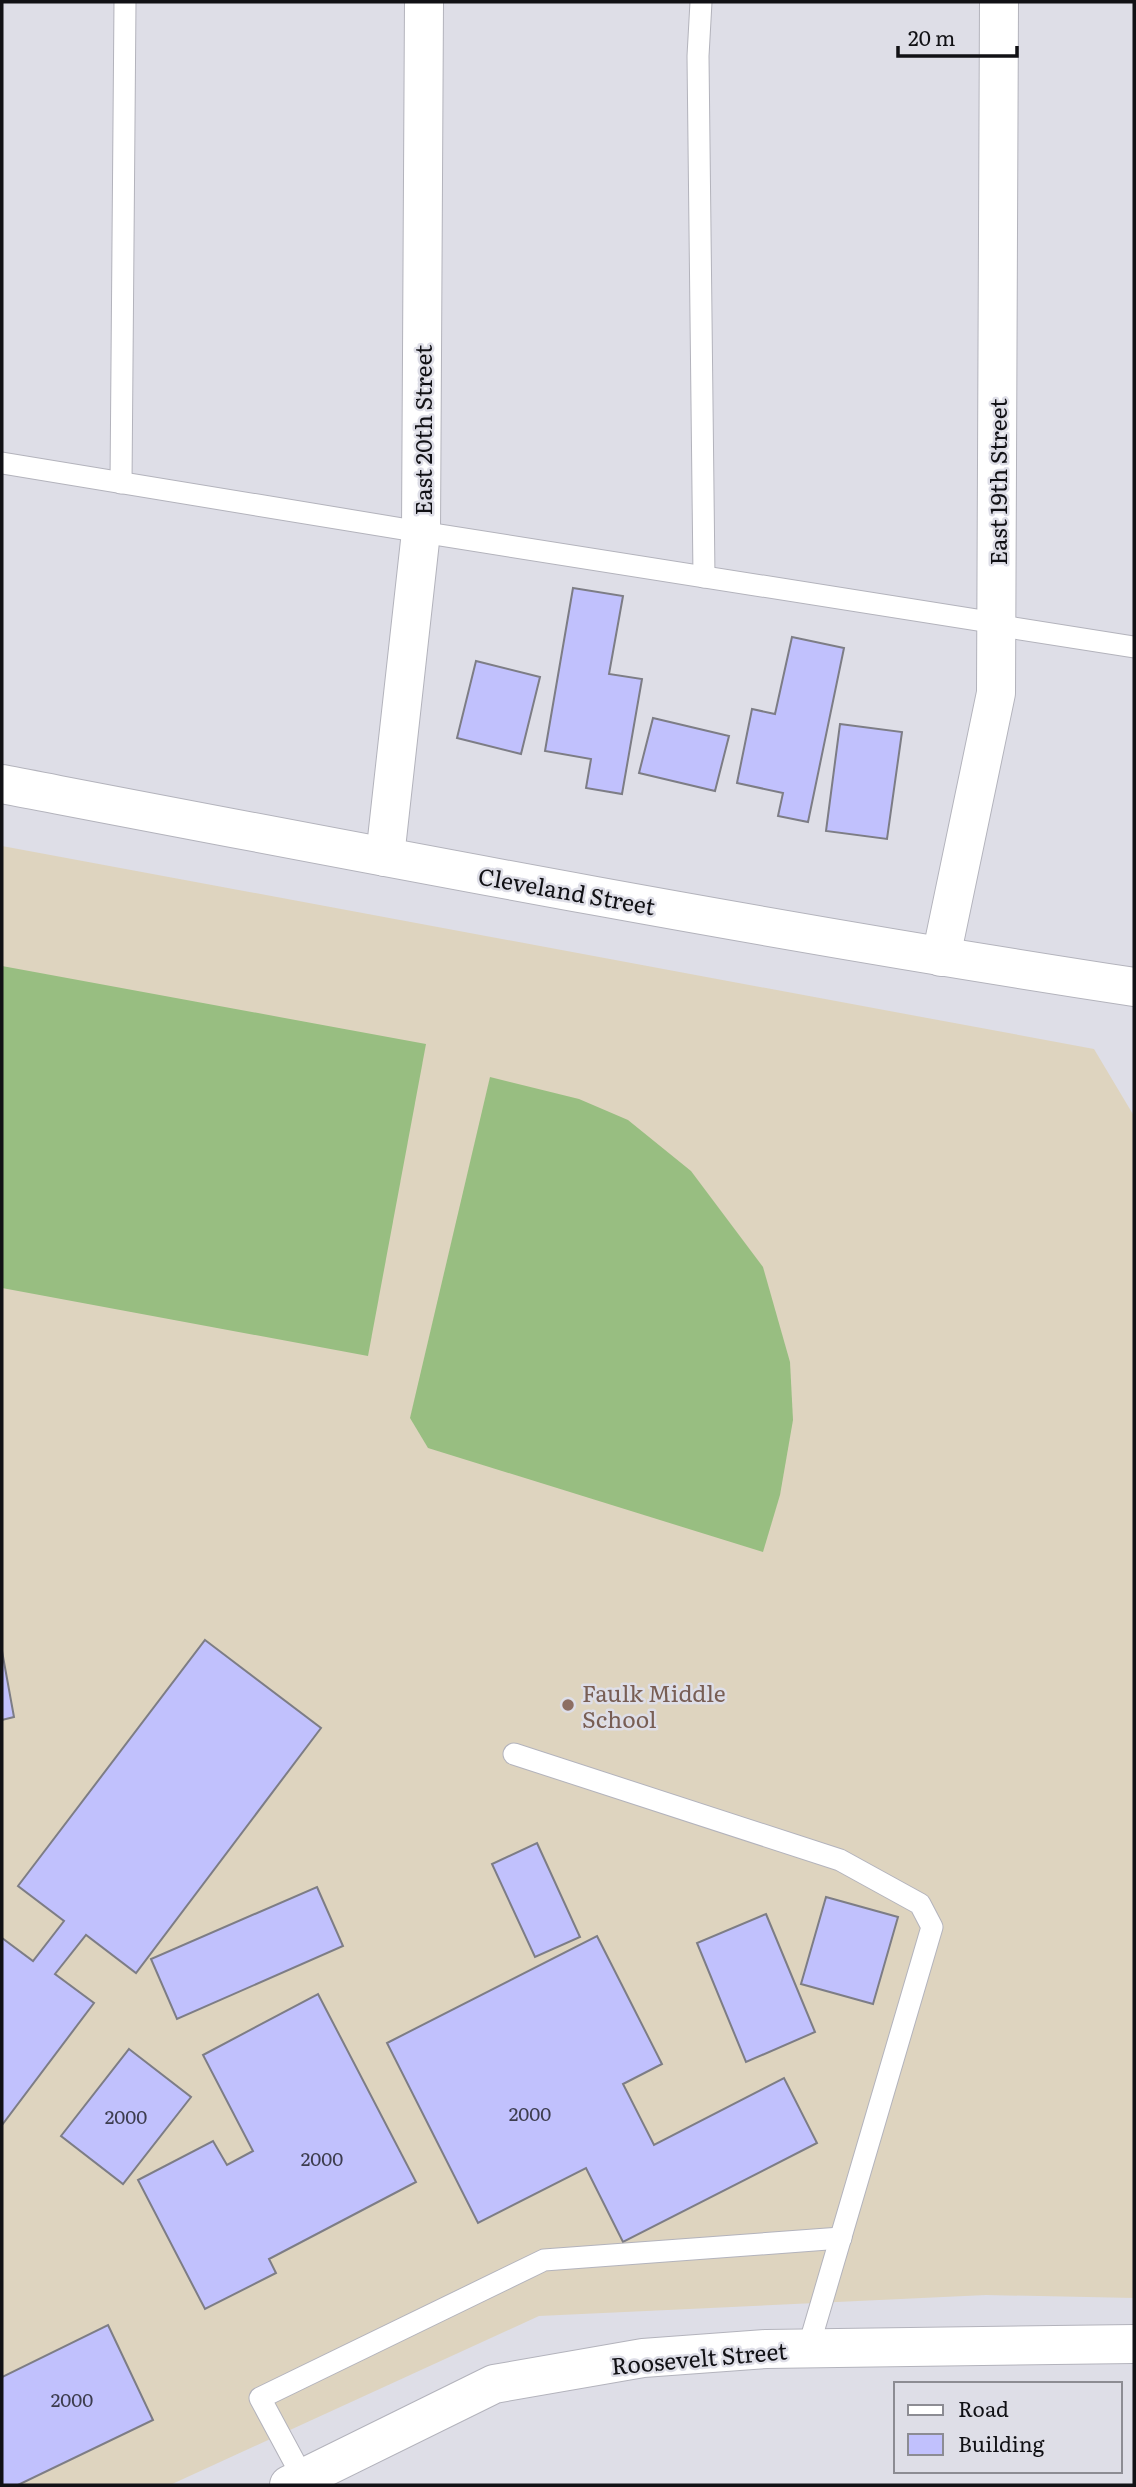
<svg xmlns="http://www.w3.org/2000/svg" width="1136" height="2487" viewBox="0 0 1136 2487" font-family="Literata,serif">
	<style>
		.education { fill: #ded4bf }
		.grass { fill: #98be81 }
		.building { fill: #c1c1fd; stroke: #7d7d85; stroke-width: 2 }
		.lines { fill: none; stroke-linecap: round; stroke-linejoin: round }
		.lane-casing { stroke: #b3b3bc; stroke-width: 23 }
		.street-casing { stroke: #b3b3bc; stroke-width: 40 }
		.secondary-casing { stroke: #b3b3bc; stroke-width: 40 }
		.lane { stroke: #fff; stroke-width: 21 }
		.street { stroke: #fff; stroke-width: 38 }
		.secondary { stroke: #fff; stroke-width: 38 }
		.education-dot { fill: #8d6e63; stroke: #dedee7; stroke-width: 2.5 }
		.labels { text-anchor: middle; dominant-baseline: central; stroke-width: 5; stroke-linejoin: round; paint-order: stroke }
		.number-label { font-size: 19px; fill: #3d3d4f }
		.street-label { font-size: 23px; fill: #111115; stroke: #dedee7 }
		.education-label { font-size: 23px; fill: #785e54; stroke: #dedee7; text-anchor: start }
	</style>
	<rect width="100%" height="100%" fill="#dedee7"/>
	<path class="education" d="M2,846L1094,1049L1134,1116V2298L986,2295L539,2316L170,2485H2Z"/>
	<g class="grass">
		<path d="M2,966L426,1044L368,1356L2,1288Z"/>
		<path d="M490,1077L579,1099L628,1120L691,1171L763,1267L790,1362L793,1420L780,1495L763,1552L428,1448L410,1418Z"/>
	</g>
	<g class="building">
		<path d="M573,588L623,596L609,674L642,679L622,794L586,788L591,759L545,751Z"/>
		<path d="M792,637L844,648L808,822L778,816L783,793L737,783L752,709L775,714Z"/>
		<path d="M476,661L540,677L521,754L457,738Z"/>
		<path d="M653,718L729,736L715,791L639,773Z"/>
		<path d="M840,724L902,732L887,839L826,831Z"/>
		<path d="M205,1640L321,1728L136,1973L86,1935L55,1974L94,2003L2,2125V1938L33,1961L64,1921L18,1886Z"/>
		<path d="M2,1651L14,1717L2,1720Z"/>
		<path d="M537,1843L580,1937L535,1957L492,1864Z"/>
		<path d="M317,1887L343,1946L177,2019L151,1959Z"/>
		<path d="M826,1897L898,1917L873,2004L801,1984Z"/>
		<path d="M766,1914L815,2032L746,2062L697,1943Z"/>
		<path d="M597,1936L662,2064L623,2084L654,2145L784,2078L817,2143L623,2242L586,2168L478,2223L387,2043Z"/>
		<path d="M318,1994L416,2182L269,2259L276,2273L205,2309L138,2180L213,2141L227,2165L253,2151L203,2055Z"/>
		<path d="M129,2049L191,2097L123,2184L61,2136Z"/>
		<path d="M108,2325L153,2420L18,2485H2V2377Z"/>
	</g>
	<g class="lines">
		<g class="lane-casing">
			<g id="lane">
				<path d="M701,2L698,56L704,577"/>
				<path d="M2,463L421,532L996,623L1001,626L1134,647"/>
				<path d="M121,483L125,2"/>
				<path d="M514,1754L840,1860L920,1904L932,1927L808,2349"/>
				<path d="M303,2478L260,2398L544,2260L841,2238"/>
			</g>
		</g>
		<g class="street-casing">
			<g id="street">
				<path d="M385,857L421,532L424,2"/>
				<path d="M941,957L996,693L999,2"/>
			</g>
		</g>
		<g class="secondary-casing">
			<g id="secondary">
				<path d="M2,784C378,856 755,929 1134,987"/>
				<path d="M289,2485L494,2384L643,2358L766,2349L1134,2344"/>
			</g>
		</g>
		<use href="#lane" class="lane"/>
		<use href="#street" class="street"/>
		<use href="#secondary" class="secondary"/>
	</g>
	<circle class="education-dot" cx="568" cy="1705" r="7"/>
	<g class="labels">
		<g class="number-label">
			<text x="530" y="2113">2000</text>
			<text x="126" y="2116">2000</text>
			<text x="322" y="2158">2000</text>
			<text x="72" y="2399">2000</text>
		</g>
		<g class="street-label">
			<text transform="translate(422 430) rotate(-90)">East 20th Street</text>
			<text transform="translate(997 482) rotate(-90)">East 19th Street</text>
			<text transform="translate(567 890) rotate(10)">Cleveland Street</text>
			<text transform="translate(699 2357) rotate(-5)">Roosevelt Street</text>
		</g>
		<g class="education-label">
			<text x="582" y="1692">Faulk Middle<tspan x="582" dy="26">School</tspan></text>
		</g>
	</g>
	<rect width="1136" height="2487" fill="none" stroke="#111115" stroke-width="7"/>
	<rect x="894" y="2382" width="228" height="91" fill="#dedee7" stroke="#8c8c93" stroke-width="2"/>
	<rect x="908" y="2405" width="35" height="10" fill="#ffffff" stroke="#8c8c93" stroke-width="2"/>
	<text x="958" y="2417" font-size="21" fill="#111115">Road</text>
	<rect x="908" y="2434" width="35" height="21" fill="#c1c1fd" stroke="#8c8c93" stroke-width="2"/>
	<text x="958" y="2452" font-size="21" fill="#111115">Building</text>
	<path d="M898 46v10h119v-10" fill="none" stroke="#111115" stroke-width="3.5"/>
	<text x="908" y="46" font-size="21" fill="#111115" stroke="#dedee7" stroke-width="5" paint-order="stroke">20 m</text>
</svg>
